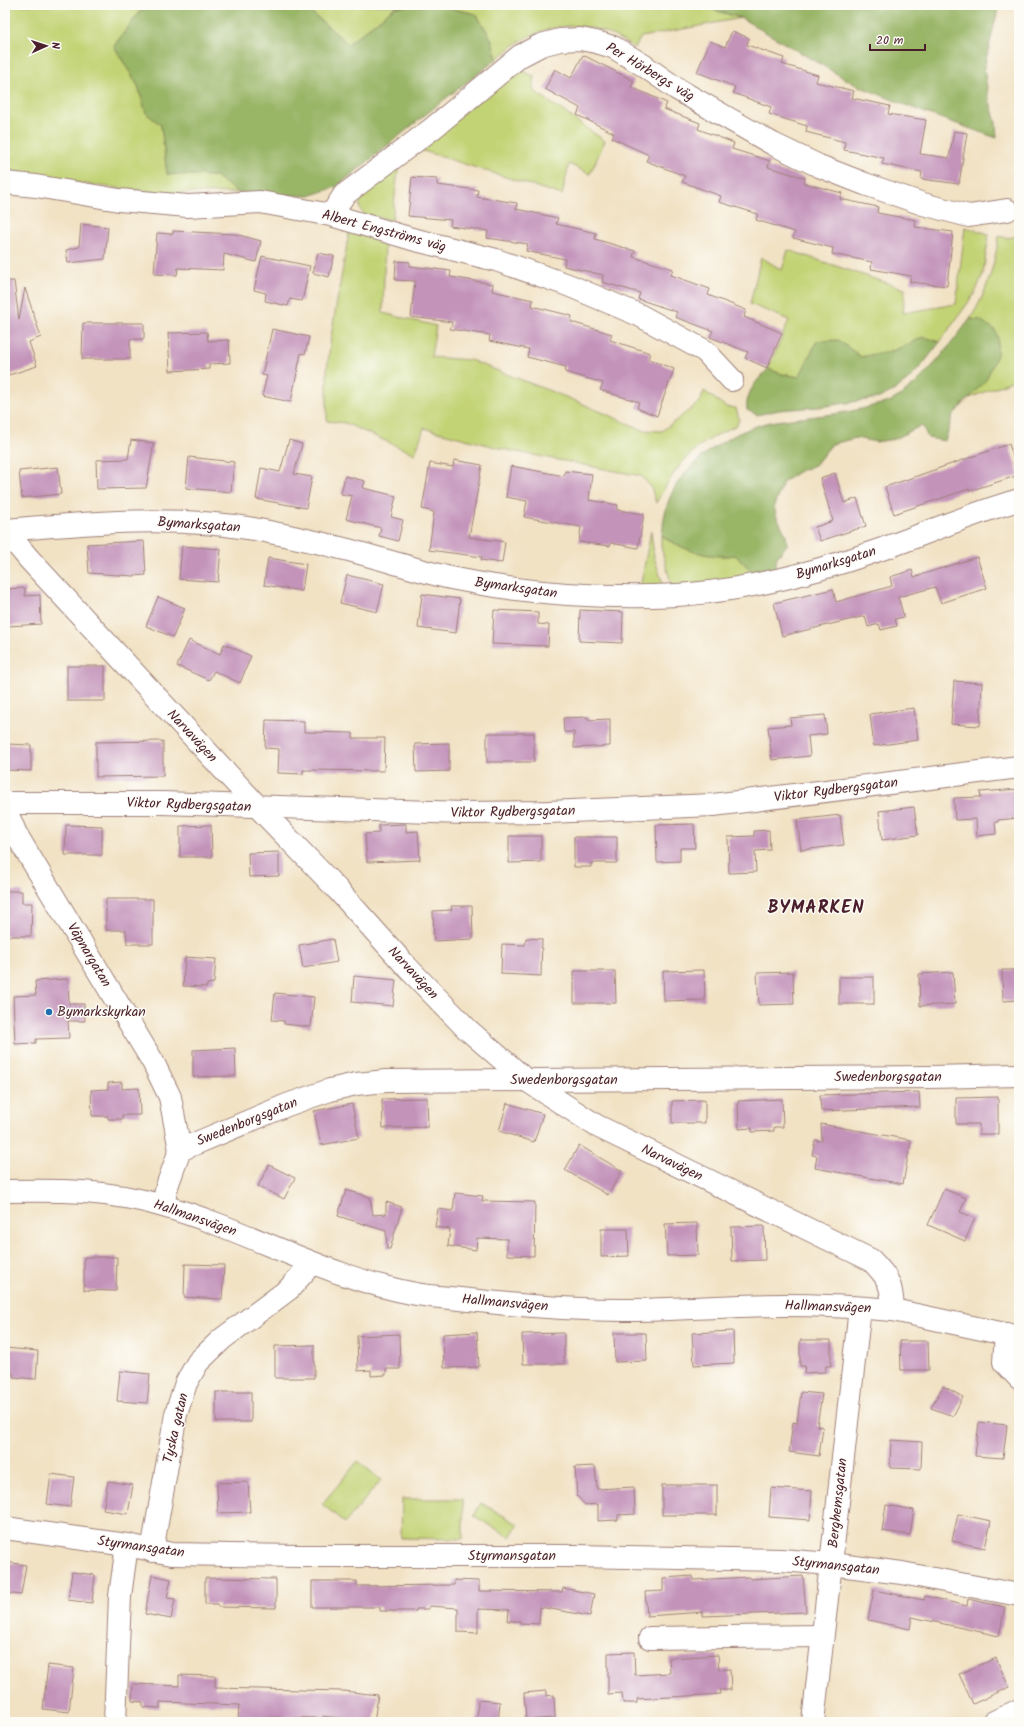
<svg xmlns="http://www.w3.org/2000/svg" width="1024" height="1727" viewBox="0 0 1024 1727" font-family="Kalam,sans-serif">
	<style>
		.green { fill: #c2d375; stroke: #867950 }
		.forest { fill: #99b566; stroke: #726a48 }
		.building { fill: #c393ba }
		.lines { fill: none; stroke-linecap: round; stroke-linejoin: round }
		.minor-casing { stroke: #9e8078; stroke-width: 24 }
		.minor { stroke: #fff; stroke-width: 22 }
		.poi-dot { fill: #1f6fb2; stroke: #fdfcf7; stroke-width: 1.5 }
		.labels { text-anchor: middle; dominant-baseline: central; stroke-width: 3; stroke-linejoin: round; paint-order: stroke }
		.street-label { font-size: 14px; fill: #4a1f2b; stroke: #fdfcf7 }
		.poi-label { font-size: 14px; fill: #4a1f2b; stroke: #fdfcf7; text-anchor: start }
		.district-label { font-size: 18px; font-weight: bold; letter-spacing: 1px; fill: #4a1f2b; stroke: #fdfcf7 }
	</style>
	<rect width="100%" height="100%" fill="#fdfcf7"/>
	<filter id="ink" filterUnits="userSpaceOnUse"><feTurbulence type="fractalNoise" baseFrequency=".025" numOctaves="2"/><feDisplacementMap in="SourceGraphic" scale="8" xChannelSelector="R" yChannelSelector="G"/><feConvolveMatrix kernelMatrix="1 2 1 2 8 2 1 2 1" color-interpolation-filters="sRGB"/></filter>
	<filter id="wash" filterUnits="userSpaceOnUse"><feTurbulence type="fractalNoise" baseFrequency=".012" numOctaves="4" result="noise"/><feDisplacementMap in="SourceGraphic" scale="16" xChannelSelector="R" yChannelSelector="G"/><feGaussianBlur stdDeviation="0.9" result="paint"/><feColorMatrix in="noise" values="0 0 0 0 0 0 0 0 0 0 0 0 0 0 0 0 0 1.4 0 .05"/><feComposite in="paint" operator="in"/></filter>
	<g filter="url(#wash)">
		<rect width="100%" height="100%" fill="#f1e2c4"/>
		<g class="green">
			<path d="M5,5H157L140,11L114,46L138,86L146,113L161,125L167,174L215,176L239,193C211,192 184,194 156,192C105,188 55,180 5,170Z"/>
			<path d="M303,5H432L395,7L348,44Z"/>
			<path d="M436,5H697L741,18L641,37L635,48C623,41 612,34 599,30C574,21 541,28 519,42C511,47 504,53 497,59L491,38L476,14Z"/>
			<path d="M519,69L535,77L533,90L605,141L590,174L569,164L562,195L417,149Z"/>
			<path d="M399,163L392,220L364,214C346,199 388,172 399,163Z"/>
			<path d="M965,227L989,234L983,274L975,293L940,342L924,337L895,350L861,357L838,340L799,377L782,374L768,369L789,320L750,304L761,257L782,270L788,250L905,289L903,313L956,304Z"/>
			<path d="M349,232L385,240L383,313L436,326L431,357L470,360L576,401L643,430L662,431L700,402L704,391L726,407L736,408L739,419L737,425C692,446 680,460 656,503L651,487L641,476L507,450L424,428L415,454L345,423L327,421V370L331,336Z"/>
			<path d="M1019,234V378L967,399L986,380L980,320L970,319C987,293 994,266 999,236C1007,238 1012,239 1019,234Z"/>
			<path d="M651,531L654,557L664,587L640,588Z"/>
			<path d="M661,536C682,549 710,559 735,555L744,563L756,577L672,587L661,547Z"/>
			<path d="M358,1461L381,1480L345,1523L322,1504Z"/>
			<path d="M402,1499H463V1539L401,1538Z"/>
			<path d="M481,1503L518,1524L510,1537L474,1516Z"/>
		</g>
		<g class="forest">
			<path d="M157,5H303L348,44L395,7L436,5L476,14L491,38L497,59L446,98L336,187L309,196L239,193L215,176L167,174L161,125L146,113L138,86L114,46L140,11Z"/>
			<path d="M697,5H999L984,68L988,95L996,123L997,138L923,112L856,85L741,18Z"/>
			<path d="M970,319L980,320L995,330L998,339L997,355L986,380L953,415L945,441L928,438L922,425L895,439L876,442L856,438L832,444L815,465L800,471L783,482L774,506L776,515L786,535L787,545L777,557L774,573L756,577L744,563L735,555C709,559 683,550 662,536C663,522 665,508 671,495C686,459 740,426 777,421C810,416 844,415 876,405C882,404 888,403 893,400C922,384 950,345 970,319Z"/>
			<path d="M924,337L940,342L923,364L908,380L893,391L879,398L819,407L779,410L757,415L747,410C745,393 757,380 768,369L782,374L799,377L817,341L838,340L861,357L895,350Z"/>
		</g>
		<g id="blocks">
			<g class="building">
				<path d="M732,31L749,38L747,45L784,58L782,64L818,75L816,82L854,91L852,98L890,106L888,114L926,120L920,154L949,158L954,131L967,133L959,184L921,179L922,172L882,164L884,158L844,150L845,142L806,132L807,126L769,114L771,107L733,93L735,87L697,72L710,41L725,47Z"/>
				<path d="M583,55L634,81L631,87L667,103L664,109L700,123L698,129L734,143L732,149L770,161L768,167L805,178L804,183L842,193L840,199L878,207L877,213L916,220L915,227L953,232L947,286L910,282L911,276L871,269L872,262L832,254L833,248L793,238L795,232L756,220L758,214L719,202L721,196L682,182L685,176L646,161L649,155L612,138L614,133L577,115L580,108L545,89L555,69L571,78Z"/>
				<path d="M412,177L437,179V185L478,190L477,197L517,203L516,209L558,218L556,224L596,233L595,239L635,251L633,257L673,269L671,275L710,289L708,295L746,310L744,317L782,333L767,368L745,358L748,352L710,337L713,331L675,317L677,312L638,299L640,293L602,282L603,275L564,266L565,259L526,251L528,244L487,238L488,231L450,226L451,220L408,216Z"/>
				<path d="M81,224L108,227L105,259L68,263L66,250L79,247Z"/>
				<path d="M173,231L235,234L261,241L256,262L224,254L223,270L178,268L177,275L154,274L157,233L173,234Z"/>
				<path d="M318,253L334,256L329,277L313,273Z"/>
				<path d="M262,256L310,266L302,301L290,299L288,306L265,301L266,293L254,290Z"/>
				<path d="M396,261L410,262V266L451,271L450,277L493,284L492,291L533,300L532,306L572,316L571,322L612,334L610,340L650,353L648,359L674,369L657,416L637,408L639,402L600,390L603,383L565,372L566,367L527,357L529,349L489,341L490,335L450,329L452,322L411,317L415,281L395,280Z"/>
				<path d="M5,281H14L19,320L25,288L41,337L29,342L37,366L9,375L5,363Z"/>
				<path d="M83,323H144V339H130V359H82Z"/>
				<path d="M272,329L309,337L305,354L301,353L291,402L262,396L267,376L262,375Z"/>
				<path d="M207,332L208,341L229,340L230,363L209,364V369L170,371L168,333Z"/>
				<path d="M131,440L154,443L146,488L97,489L96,460L128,459Z"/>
				<path d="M289,440L302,444L294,474L312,477L306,508L256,499L261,468L280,472Z"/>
				<path d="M1009,444L1019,475L969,491V489L894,514L885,487Z"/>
				<path d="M189,457L234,462L231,492L186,488Z"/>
				<path d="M454,460L482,465L469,537L505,542L502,563L481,560L482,557L429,550L434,512L422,509L430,463L453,467Z"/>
				<path d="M511,466L564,476L565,471L592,474L589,500L618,505L617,510L644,514L638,548L611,543L610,546L579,542L581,527L524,517L527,501L506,497Z"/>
				<path d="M58,467L61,494L22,498L19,471Z"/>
				<path d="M835,473L844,503L857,498L866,526L820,541L815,527L833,521L820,478Z"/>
				<path d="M345,476L365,481L363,488L396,496L391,517L403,520L398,541L379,536L381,528L346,519L352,496L341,494Z"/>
				<path d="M144,541L146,575L133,576L89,573L87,544Z"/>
				<path d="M182,546L221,549L218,582L179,579Z"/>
				<path d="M977,557L987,588L941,603L935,587L898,597L904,617L895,619L897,626L881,630L879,624L868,627L865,616L782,636L774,603L833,589L836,602L892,586L890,577L912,570L914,577Z"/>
				<path d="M268,558L306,564L302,591L264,585Z"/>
				<path d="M347,575L384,584L377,612L340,603Z"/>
				<path d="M25,588V596L40,595L41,624L8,626L6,589Z"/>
				<path d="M422,594L460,599L456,633L418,628Z"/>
				<path d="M158,597L185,608L173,637L146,626Z"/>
				<path d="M494,610L538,612V624L549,625L548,646L492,644Z"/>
				<path d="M580,610L623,612L622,643L579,641Z"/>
				<path d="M189,640L220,654L224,644L251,656L240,683L214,671L209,680L177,666Z"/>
				<rect x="67" y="666" width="38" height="35"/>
				<path d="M954,681L982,683L980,726L951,724Z"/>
				<path d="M914,708L918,740L874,746L870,714Z"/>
				<path d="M825,715L827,734L808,736L810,756L772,760L768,727L791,725L790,718Z"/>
				<path d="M588,717L589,720L610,719V746L574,748V732H564L563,718Z"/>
				<path d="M266,720L304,721V732L353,733V738H385L384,771L303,770V774L278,773L279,749L265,748Z"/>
				<rect x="487" y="733" width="47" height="29"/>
				<path d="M163,741V776L96,777V742Z"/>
				<path d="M449,743V771L416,772L415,744Z"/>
				<path d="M5,744L31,745V771L5,770Z"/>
				<path d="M1019,789V818L998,820V822H995L996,834L977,836L976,819L955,820L954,798L981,797L980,792Z"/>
				<path d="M914,807L918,835L882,840L879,811Z"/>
				<path d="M840,815L844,845L801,850L797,820Z"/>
				<path d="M406,824V832L418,831L420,860L367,862L365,834L379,833V825Z"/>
				<path d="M694,824L695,848H680V861L657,862L656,825Z"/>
				<path d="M66,825L102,826V855H65Z"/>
				<path d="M211,825L212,857H180V826Z"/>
				<path d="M769,830L770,850L755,851L756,872L729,873L728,837L754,836V831Z"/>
				<path d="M509,836H541V862L509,863Z"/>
				<path d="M574,837H617V863H591V867H574Z"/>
				<path d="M279,852V876L249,877L248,853Z"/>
				<path d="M5,891H22V903H32L31,936H5Z"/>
				<path d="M106,899H153V944H127L126,930H106Z"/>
				<path d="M451,906H472L473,939L434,941L433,911L452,910Z"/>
				<path d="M526,938L542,939L541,976L501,974L502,944L525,945Z"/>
				<path d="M333,939L337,962L303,968L299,945Z"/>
				<path d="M185,957L216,959L214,983L207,984V987L183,986Z"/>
				<path d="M704,970L705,1000L664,1001L663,971Z"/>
				<path d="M1002,970H1019V1000L1003,1001Z"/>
				<path d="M574,971H615L616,1003H574Z"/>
				<path d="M793,972L794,1004L759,1005L757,973Z"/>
				<path d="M953,972L955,1004L920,1006L919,974Z"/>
				<path d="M354,976L396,980L393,1006L352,1002Z"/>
				<rect x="839" y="977" width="35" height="27"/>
				<path d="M68,979L69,1004H84L85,1021H68L69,1038L36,1039V1043L15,1044L13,996L36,995L35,981Z"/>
				<path d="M275,993L314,997L311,1027L284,1024V1021L272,1020Z"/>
				<path d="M235,1048L236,1076L193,1077V1050Z"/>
				<path d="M122,1082V1089L139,1088L140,1115H122V1119H108V1116H92L91,1090L108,1089V1083Z"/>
				<path d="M919,1092L920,1107L821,1111L820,1095Z"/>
				<path d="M998,1097V1134H979V1124H956V1098Z"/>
				<path d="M427,1098L428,1127L383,1128L382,1099Z"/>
				<path d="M782,1099L783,1127H774V1131L752,1132V1128L739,1129L738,1101Z"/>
				<path d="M705,1100V1123H672V1101Z"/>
				<path d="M507,1103L543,1114L534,1142L499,1131Z"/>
				<path d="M352,1104L359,1138L321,1145L314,1111Z"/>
				<path d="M821,1124L911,1140L903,1184L815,1168L817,1156L812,1155L815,1140L822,1141Z"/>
				<path d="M579,1145L622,1171L608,1195L565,1170Z"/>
				<path d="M269,1165L295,1178L284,1199L258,1186Z"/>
				<path d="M944,1189L966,1198L960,1212L975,1218L965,1241L928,1225Z"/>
				<path d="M346,1190L370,1197L373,1215L386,1214V1202L402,1207L390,1249H387L386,1231L338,1216Z"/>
				<path d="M455,1193L483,1196L482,1201L535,1202L534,1256L507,1255V1239L477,1238L476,1250L448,1246L450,1229L435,1227L438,1209L453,1211Z"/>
				<path d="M697,1223L698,1255L667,1256L665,1224Z"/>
				<path d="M764,1226L765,1260L732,1261L731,1227Z"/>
				<path d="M601,1229H628L629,1256L601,1257Z"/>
				<path d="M84,1257H117L116,1291L84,1290Z"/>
				<path d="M185,1264L224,1265L222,1299L184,1297Z"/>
				<path d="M733,1331L734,1363L694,1365L692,1333Z"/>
				<path d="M477,1332L479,1367L444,1368L443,1334Z"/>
				<path d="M564,1333V1364H523L522,1334Z"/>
				<path d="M614,1333H646L647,1361L615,1362Z"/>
				<path d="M399,1334L400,1369H386V1375L371,1376V1370L358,1371L357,1336Z"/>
				<path d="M800,1340H831V1366H826L825,1372L804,1373L805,1366H800Z"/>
				<path d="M900,1341H928L929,1370H901Z"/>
				<path d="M314,1345V1378H275V1346Z"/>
				<path d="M5,1348L38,1351L36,1379L13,1377V1373L5,1372Z"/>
				<path d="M120,1371L150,1374L147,1403L117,1401Z"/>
				<path d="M943,1386L963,1397L953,1416L931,1408Z"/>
				<rect x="216" y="1392" width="35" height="30"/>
				<path d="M801,1392L822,1394L817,1426L823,1427L819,1456L789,1452L793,1422L797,1423Z"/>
				<path d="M979,1422L1007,1425L1003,1458L975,1456Z"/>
				<path d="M891,1440L922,1442L921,1469L890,1468Z"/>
				<path d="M595,1466L597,1489L634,1487L635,1514L618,1515V1520L598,1521V1504L585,1505L577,1496L575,1467Z"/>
				<path d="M51,1474L74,1477L70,1507L47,1504Z"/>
				<path d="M108,1481L133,1485L128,1514L103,1510Z"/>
				<path d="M248,1482L250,1512L218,1513L217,1483Z"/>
				<rect x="662" y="1485" width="55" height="30"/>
				<path d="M771,1488L812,1491L810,1520L769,1517Z"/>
				<path d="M886,1505L914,1510L910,1535L882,1531Z"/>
				<path d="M958,1514L991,1521L985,1548L952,1541Z"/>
				<path d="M5,1562L26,1565L21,1595L5,1593Z"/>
				<path d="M72,1572L95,1575L92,1603L68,1600Z"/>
				<path d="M152,1575L171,1579L167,1598L175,1599L171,1619L145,1614Z"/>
				<path d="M693,1576V1580L750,1577V1579L803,1576L806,1612L703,1616V1612L647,1616L645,1592L663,1591V1578Z"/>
				<path d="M205,1578L276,1579V1608L218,1607V1604H205Z"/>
				<path d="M454,1580L479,1581V1591L562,1592L563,1588L594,1594L590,1616L540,1607L539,1624L520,1623V1621H508L509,1610L478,1609V1633L458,1632V1608L429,1606V1609H416V1611H380V1607H312V1581H357V1586L454,1585Z"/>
				<path d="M874,1590L924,1600L925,1596L967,1606L968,1599L1005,1607L999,1636L912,1617L910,1629L868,1620Z"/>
				<path d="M634,1652L635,1675L670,1673L669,1658L718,1655L719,1670L730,1669L731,1690H720L721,1694L637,1699V1703H623L622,1693L608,1694V1653Z"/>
				<path d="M996,1658L1009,1687L973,1704L959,1674Z"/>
				<path d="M48,1665L74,1668L69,1712L43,1709Z"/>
				<path d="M179,1675L215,1676V1688L343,1691L378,1695L374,1722L323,1716V1718L261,1717V1722H238L239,1705L160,1702V1708L143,1707V1702L132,1701L133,1684L179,1686Z"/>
				<path d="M546,1691V1696L554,1695L555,1718L526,1720L524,1693Z"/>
				<path d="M478,1700L500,1702L498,1722H477Z"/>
			</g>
		</g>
	</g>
	<g filter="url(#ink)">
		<use href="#blocks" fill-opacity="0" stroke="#9e8078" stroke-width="1"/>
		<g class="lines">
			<g class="minor-casing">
				<g id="minor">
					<path d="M5,183L36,186L119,200L188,206L260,202L331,215L412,239L496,260L568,285L639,315L705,351L732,380"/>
					<path d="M331,215L344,195L433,128L520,56L541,45L560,40L580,39L596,42L613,47L643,65L677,89L773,144L819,166L865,184L923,204L969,216L1007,210"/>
					<path d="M5,530L29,559L258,807L337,889L407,967L467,1029L526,1080L597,1126L871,1260C889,1278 892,1285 893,1310"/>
					<path d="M5,530C88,523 172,515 254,529C297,537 340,547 381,559C406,566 431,574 456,579C522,593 587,597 653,596C731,595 809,575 882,549C928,533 972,513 1019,500"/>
					<path d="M5,803H162L463,813L548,812L713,805L1019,767"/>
					<path d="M5,808L16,834L153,1062L170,1097L180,1150"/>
					<path d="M5,1191C60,1190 110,1190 163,1206C249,1230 327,1278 416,1294C434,1297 452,1298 470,1300C522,1306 573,1310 625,1310C678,1310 731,1305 784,1305C820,1305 857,1307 893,1310L1019,1337"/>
					<path d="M163,1205L167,1186L180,1150L287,1105L330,1090L356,1084L386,1081L931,1077L1019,1075"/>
					<path d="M1006,1334L1004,1362L1019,1378"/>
					<path d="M5,1528L127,1545L172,1554L300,1556H575L781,1560L831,1564L902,1573L1019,1595"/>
					<path d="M152,1551L176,1414L186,1383L198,1362L222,1339L289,1289L311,1264"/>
					<path d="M650,1638L822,1636"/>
					<path d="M115,1722L120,1596L127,1545"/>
					<path d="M813,1722L860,1308"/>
					<path d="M994,1722L1019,1710"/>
				</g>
			</g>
			<use href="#minor" class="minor"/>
		</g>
	</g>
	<circle class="poi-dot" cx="49" cy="1012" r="4"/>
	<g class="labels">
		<g class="street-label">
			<text transform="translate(650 72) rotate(31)">Per Hörbergs väg</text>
			<text transform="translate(384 231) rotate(15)">Albert Engströms väg</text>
			<text transform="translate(199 525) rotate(4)">Bymarksgatan</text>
			<text transform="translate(836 563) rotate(-17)">Bymarksgatan</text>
			<text transform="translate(516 588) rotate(8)">Bymarksgatan</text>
			<text transform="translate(192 736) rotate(47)">Narvavägen</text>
			<text transform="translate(836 790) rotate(-7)">Viktor Rydbergsgatan</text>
			<text transform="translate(189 805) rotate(2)">Viktor Rydbergsgatan</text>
			<text transform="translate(513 812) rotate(-1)">Viktor Rydbergsgatan</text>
			<text transform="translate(89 955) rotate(59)">Väpnargatan</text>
			<text transform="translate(413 973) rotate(47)">Narvavägen</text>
			<text x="888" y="1077">Swedenborgsgatan</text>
			<text x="564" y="1080">Swedenborgsgatan</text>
			<text transform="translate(247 1122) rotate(-22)">Swedenborgsgatan</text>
			<text transform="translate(672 1163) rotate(26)">Narvavägen</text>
			<text transform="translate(195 1218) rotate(19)">Hallmansvägen</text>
			<text transform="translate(505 1303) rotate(5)">Hallmansvägen</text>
			<text transform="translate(828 1307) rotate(2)">Hallmansvägen</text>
			<text transform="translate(176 1428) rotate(-77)">Tyska gatan</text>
			<text transform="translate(838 1503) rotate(-84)">Berghemsgatan</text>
			<text transform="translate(141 1547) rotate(8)">Styrmansgatan</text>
			<text x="512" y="1556">Styrmansgatan</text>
			<text transform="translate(836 1566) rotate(6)">Styrmansgatan</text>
		</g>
		<g class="poi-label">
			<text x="57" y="1012">Bymarkskyrkan</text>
		</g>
		<g class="district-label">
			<text x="816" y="908">BYMARKEN</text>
		</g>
	</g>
	<rect width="1024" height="1727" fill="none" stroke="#fdfcf7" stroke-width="20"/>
	<g transform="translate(46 46) rotate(87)" stroke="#fdfcf7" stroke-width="3" paint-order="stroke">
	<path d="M0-3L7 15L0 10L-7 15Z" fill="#4a1f2b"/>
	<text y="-6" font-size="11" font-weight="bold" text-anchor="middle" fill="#4a1f2b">N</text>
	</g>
	<path d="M870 44v6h55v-6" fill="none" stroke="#4a1f2b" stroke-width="2"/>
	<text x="876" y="44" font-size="12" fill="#4a1f2b" stroke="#fdfcf7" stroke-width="3" paint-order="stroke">20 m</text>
</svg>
